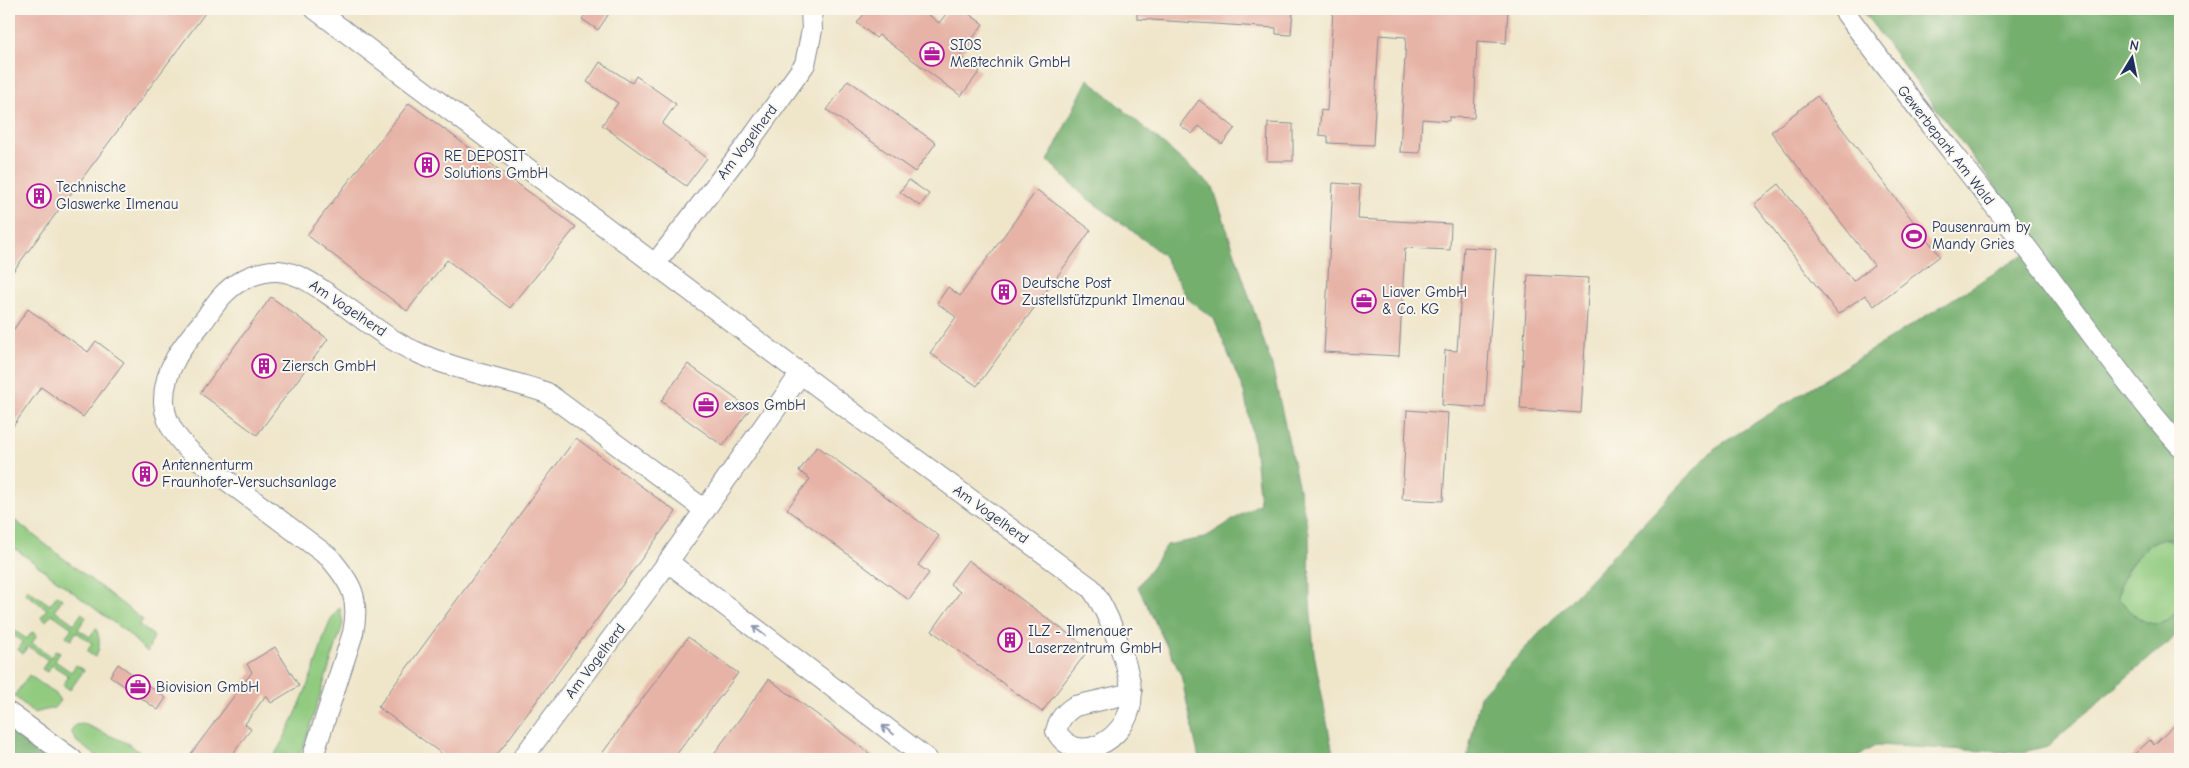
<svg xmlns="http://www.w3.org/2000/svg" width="2189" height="768" viewBox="0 0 2189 768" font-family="'Comic Neue',sans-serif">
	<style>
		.green { fill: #91cb80; stroke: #567d6f }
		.forest { fill: #74af6e; stroke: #486f66 }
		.building { fill: #e6b3a6 }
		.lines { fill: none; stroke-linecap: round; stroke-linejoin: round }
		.minor-casing { stroke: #858a94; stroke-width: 22 }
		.minor { stroke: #fff; stroke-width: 20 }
		.oneway { stroke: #8d97ae }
		.labels { text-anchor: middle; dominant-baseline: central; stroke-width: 4; stroke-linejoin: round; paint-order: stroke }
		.poi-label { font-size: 15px; fill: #1b2f5e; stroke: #fbf7ec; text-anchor: start }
		.street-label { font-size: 15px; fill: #1b2f5e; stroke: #fbf7ec }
	</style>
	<rect width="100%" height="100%" fill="#fbf7ec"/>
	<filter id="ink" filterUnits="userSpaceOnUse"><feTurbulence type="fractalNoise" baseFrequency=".02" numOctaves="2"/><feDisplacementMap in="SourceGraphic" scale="10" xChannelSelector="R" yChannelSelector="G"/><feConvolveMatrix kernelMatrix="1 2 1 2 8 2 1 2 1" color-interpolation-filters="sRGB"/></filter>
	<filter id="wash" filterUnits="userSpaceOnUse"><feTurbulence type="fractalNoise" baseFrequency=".0096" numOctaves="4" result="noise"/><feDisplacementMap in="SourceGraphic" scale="20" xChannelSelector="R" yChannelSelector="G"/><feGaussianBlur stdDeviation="1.12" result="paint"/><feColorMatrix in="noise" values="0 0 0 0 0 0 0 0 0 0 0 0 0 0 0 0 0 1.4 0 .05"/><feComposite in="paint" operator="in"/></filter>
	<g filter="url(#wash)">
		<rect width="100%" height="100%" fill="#efe6ca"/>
		<g class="green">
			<path d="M9,516L143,620L139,625L154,636L147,652L126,632L9,544Z"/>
			<path d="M2161,538L2177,542L2180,545V607C2176,611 2171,619 2166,621C2145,631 2132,611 2118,598C2122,572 2137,551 2161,538Z"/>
			<path d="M27,589L50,605L57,595L62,599L55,610L74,624L82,613L86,617L78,629L90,637L96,628C100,638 101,648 95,657L87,652L92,643L76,632L71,640L66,636L72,628L52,614L46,621L41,618L47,609L25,593Z"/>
			<path d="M340,607L343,624L303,748L296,759H272C291,729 305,693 317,660C323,641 327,621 340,607Z"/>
			<path d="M9,627L27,639L32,632L37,635L32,643L51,657L56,650L60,652L55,661L71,672L76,665L84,670L70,690L63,685L69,676L52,665L47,672L42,669L48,660L28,646L23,653L18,650L23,642L9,632Z"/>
			<path d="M29,675L56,694L60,701L54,708L34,713L14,696Z"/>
			<path d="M84,724L129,744L149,759H101L77,742L71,731L75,725Z"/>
		</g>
		<g class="forest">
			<path d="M1861,9H2180V545C2160,523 2130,561 2122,579C2119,585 2119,592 2118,598C2131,611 2145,631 2166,621C2171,619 2176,611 2180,607V633L2151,656L2048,746L2019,753L1877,745L1852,759H1467L1480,696L1715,448L2039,245Z"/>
			<path d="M1088,79L1213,187L1272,366L1309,534L1310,602L1314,653L1334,759H1199L1181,675L1138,587L1167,545L1204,538L1260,503L1254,444L1244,392L1214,319L1188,299L1163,255L1126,226L1085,197L1048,161Z"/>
			<path d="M9,722L59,759H9Z"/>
		</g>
		<g id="blocks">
			<g class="building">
				<path d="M9,9H208L9,277Z"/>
				<path d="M589,9H612L598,30L582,19Z"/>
				<path d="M868,9H921L939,23L950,9H962L983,24L960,56L980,71L961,96L879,35L876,38L857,23Z"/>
				<path d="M1137,9H1293L1291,35L1276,34V28L1137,19Z"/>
				<path d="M1333,9H1508L1506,43L1477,41L1474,118L1449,117V121L1422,119L1420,153L1400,152L1406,37L1379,35L1373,145L1328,143V136L1319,135L1321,110L1327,111Z"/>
				<path d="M600,62L632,83L636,76L676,104L662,124L707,158L686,186L602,125L618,103L587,82Z"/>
				<path d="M848,80L936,143L915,172L827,110Z"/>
				<path d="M1817,96L1940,256L1874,306L1865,295L1838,314L1754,204L1779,184L1853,281L1874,265L1771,132Z"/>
				<path d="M1199,100L1235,128L1222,144L1199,126L1192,134L1180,125Z"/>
				<path d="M409,103L576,227L510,308L447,260L407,311L307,235Z"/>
				<path d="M1268,123L1293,124V161H1267Z"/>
				<path d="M909,180L929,194L920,206L900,192Z"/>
				<path d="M1333,183L1360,185L1358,219L1451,224L1450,250L1405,248L1399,356L1324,352Z"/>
				<path d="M1037,190L1091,230L977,386L930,353L956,317L937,303L948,287L960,296Z"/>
				<path d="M1464,247L1496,249L1485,408L1442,405L1445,350L1457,351Z"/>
				<path d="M1528,275L1589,278L1581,413L1520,409Z"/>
				<path d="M271,297L328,339L257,435L200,393Z"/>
				<path d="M28,309L88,352L96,341L124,362L83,417L41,387L9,432V336Z"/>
				<path d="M688,364L750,409L723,446L661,401Z"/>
				<path d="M1407,410L1448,413L1443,501L1402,499Z"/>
				<path d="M576,438L676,512L494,759H449L378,707Z"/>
				<path d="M817,446L939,536L918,565L929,573L909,600L787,509L810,479L799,471Z"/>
				<path d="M968,560L1089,649L1042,712L932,631L960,592L950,584Z"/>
				<path d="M688,637L738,673L673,759H598Z"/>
				<path d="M275,647L299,686L271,703L266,695L245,724L251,729L229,759H187L252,672L247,664Z"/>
				<path d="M118,664L166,698L158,710L110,676Z"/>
				<path d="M769,679L877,759H710Z"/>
				<path d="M2180,720V759H2129L2150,740L2154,745Z"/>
			</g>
		</g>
	</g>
	<g filter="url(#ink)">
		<use href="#blocks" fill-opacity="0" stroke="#858a94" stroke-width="1"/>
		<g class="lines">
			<g class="minor-casing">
				<g id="minor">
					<path d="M315,9L876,430L1091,588C1107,609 1135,676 1131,703C1126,740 1077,768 1056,731C1059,719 1064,713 1075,706L1132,693"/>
					<path d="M1843,9C1905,95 1973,176 2037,261C2084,323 2128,387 2180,446"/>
					<path d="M655,264L746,146L805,64L812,30L811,9"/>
					<path d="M668,562L927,759"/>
					<path d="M9,713L72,759"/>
					<path d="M312,759L353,633C360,598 352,584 329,557L201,461C183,446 165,427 164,402C163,368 185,343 205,319C211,310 218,299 226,292C238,280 260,270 278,271C301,273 319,288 338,301C362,318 387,339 414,351C456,371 504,378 547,393L705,510"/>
					<path d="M522,759L668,562L801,373"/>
				</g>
			</g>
			<use href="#minor" class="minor"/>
		</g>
		<defs><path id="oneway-shaft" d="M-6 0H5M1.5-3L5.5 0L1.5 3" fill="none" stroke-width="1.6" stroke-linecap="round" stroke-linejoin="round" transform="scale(1.25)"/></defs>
		<g class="oneway">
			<use href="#oneway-shaft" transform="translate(759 631) rotate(-143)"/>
			<use href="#oneway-shaft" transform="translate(888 730) rotate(-143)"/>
		</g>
	</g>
	<defs>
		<g id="office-ring" transform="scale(1.25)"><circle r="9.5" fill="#fbf7ec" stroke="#b5179e" stroke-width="1.5"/><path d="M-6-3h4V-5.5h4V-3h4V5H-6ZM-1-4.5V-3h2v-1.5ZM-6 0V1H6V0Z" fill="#b5179e"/></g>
		<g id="building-ring" transform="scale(1.25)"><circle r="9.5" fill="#fbf7ec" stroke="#b5179e" stroke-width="1.5"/><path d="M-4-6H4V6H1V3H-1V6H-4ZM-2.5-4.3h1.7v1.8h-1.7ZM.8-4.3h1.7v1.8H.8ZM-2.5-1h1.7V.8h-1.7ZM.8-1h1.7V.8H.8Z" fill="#b5179e"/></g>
		<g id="stadium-ring" transform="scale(1.25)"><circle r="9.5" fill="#fbf7ec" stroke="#b5179e" stroke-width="1.5"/><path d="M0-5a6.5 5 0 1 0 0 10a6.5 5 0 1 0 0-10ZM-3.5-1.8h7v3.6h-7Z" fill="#b5179e"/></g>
	</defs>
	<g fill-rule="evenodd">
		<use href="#office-ring" x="932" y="54"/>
		<use href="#building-ring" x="427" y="165"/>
		<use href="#building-ring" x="39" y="196"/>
		<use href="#stadium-ring" x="1914" y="236"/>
		<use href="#building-ring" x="1004" y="292"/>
		<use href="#office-ring" x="1364" y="301"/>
		<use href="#building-ring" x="264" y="366"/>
		<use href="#office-ring" x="706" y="405"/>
		<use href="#building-ring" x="145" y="474"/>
		<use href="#building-ring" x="1010" y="640"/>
		<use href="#office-ring" x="138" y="687"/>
	</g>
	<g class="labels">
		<g class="poi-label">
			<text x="950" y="45">SIOS<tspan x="950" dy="17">Meßtechnik GmbH</tspan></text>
			<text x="444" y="156">RE DEPOSIT<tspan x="444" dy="17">Solutions GmbH</tspan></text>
			<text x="56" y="187">Technische<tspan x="56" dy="17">Glaswerke Ilmenau</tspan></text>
			<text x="1932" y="227">Pausenraum by<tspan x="1932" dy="17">Mandy Gries</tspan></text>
			<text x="1022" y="283">Deutsche Post<tspan x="1022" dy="17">Zustellstützpunkt Ilmenau</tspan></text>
			<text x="1382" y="292">Liaver GmbH<tspan x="1382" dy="17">&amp; Co. KG</tspan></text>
			<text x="282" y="366">Ziersch GmbH</text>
			<text x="724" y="405">exsos GmbH</text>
			<text x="162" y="465">Antennenturm<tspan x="162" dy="17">Fraunhofer-Versuchsanlage</tspan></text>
			<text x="1028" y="631">ILZ - Ilmenauer<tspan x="1028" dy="17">Laserzentrum GmbH</tspan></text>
			<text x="156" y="687">Biovision GmbH</text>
		</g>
		<g class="street-label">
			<text transform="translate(747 142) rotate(-53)">Am Vogelherd</text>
			<text transform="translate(1946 145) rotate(52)">Gewerbepark Am Wald</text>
			<text transform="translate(348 308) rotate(34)">Am Vogelherd</text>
			<text transform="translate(991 514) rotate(36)">Am Vogelherd</text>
			<text transform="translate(595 661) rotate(-53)">Am Vogelherd</text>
		</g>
	</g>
	<rect width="2189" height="768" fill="none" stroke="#fbf7ec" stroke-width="30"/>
	<g transform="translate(2132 58) rotate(10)" stroke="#fbf7ec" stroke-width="4" paint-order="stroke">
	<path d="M0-4L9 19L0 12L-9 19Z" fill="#1b2f5e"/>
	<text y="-8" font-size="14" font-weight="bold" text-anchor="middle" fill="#1b2f5e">N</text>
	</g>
</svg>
